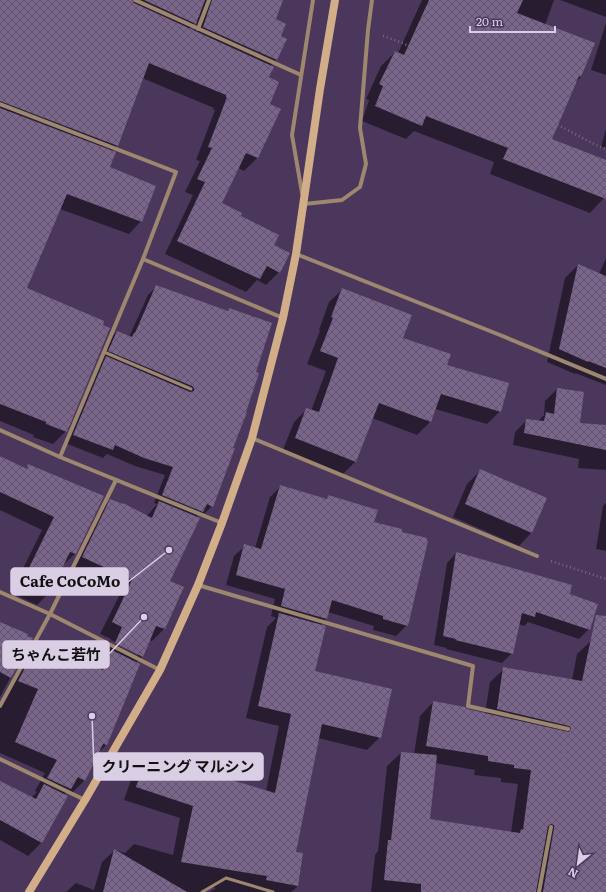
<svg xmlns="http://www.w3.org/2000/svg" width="606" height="892" viewBox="0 0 606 892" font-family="Literata,'Noto Sans JP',serif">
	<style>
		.shadow { fill: #0007; fill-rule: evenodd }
		.building { fill: url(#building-cross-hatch) }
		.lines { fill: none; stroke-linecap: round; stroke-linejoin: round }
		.path { stroke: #7a6988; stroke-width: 2.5; stroke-dasharray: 1 3; stroke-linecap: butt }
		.lane { stroke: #9e876f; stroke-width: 3 }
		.street { stroke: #9e876f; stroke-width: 4 }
		.secondary { stroke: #d2ae88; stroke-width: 8 }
		.leader { fill: none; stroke: #d9cee3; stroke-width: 1.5 }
		.callout-dot { fill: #d9cee3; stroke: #4b375b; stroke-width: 1.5 }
		.callout { fill: #d9cee3; stroke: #d9cee3; stroke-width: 1.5 }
		.callout-label { font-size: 15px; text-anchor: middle; font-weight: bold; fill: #111 }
	</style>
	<defs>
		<pattern id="building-cross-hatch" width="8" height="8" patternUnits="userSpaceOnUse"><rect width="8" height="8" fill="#7a658b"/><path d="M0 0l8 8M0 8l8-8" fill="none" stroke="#60536b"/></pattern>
	</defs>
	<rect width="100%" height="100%" fill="#4b375b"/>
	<g class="shadow">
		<path d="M0,0H282L275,20L280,36L286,39L276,60L270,66L268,78V105L279,109L257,158L244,171L238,168L221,204L239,216L273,246L279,272L266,285L257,280L246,292L165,254L193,195L185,192L200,161L196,160L215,110H213L214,108L142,78L117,145L111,152L109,168L141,221L129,234L60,209L26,289L66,431L53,444L33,437L34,435L0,421ZM197,21L194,31L189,29Z"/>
		<path d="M422,0H554L545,25L593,44L581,77L575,83L550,140L606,161V194L604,198L590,213L490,174L494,162L414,131L406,139L362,121L369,100L366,99L381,66L395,52L398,53Z"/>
		<path d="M560,0H606V17Z"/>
		<path d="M606,23V75L591,70Z"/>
		<path d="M606,129V148L601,147Z"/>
		<path d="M606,258V385L575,373V374L547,362L565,278L578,265L599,274Z"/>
		<path d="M156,287L227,311L229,309L232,448L212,506L204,514L200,513L196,517L169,581L183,588L164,629L152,641L149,640L142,657L136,663L106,745L97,754L85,780L72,793L68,791L64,795L66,796L41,843L28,856L0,840V782L31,798L37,792L35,791L45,773L0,753V704L27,655L39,642L97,669L100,664L106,657L104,655L111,639L100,634L121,592L71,569L99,512L111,500L146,517L157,504L154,503L165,475L135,466L107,454L103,458L65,443L98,366L103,360L101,359L108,340L117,332L129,337L148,295ZM111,640L138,654V656L110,642Z"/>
		<path d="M343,289L402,339L446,366L500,411L487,424L435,409L430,422L417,435L372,418L355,462L342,475L282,452L294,422L307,409L311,411L326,371L307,364L320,331L319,330L329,302Z"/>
		<path d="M557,389L579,424L606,426V470L578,468L579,459L513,445L515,432L527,420L538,421L544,415L545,401Z"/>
		<path d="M0,456L25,470L29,466L75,554L62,566L49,593L37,605L11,593L42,530L0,510Z"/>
		<path d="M480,471L532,532L519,546L453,517L467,484Z"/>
		<path d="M281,486L325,499L329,496L373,522L407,625L396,636L373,630L374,626L328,612L326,619L320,626L314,671L380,737L367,750L318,738L295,853L301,854L297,887L291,892H210L216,888L212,887L204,892H66L76,883L94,890L102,862L115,850L125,853L134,844L173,855L180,818L124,800L135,768L148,755L266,791L279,726L246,718L267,627L276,618L271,616L275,599L226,585L234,556L245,546L255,548L270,497Z"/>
		<path d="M606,503V551L596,549L603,506Z"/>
		<path d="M456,553L589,629L579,639L528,622L524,626L519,624L512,653L502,663L446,649L447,648L434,645L447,563Z"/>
		<path d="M0,623L31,639L0,697Z"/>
		<path d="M591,641L606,644V892H371L375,855L378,851L387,766L401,753L414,754L420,716L433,702L485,714L490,682L504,669L572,680L577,654ZM435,763L475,770L474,775L501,778V782L518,784L511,832L429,820Z"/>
	</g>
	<g class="building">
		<path d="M0,0H132L134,3L274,67L269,77L279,82L270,104L281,109L258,158L246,153L222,203L242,213L241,216L279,235L274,245L290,253L280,273L267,266L260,279L177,241L205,182L197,179L212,148L208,147L227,97H226V95L149,63L118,146L0,101Z"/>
		<path d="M144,0H205L196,24Z"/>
		<path d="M212,0H283L276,19L286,24L281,36L287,39L277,60L203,27Z"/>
		<path d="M429,0H523L517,13L595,43L581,77L579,76L552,139L606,160V199L503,159L508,148L426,116L422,126L375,106L383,86L379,84L395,51L404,55Z"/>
		<path d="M0,108L116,152L110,167L156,186L142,222L67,194L27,288L104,321L103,325L110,328L67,432L46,424V422L0,404Z"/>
		<path d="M578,264L606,276V368L588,361V362L559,349Z"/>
		<path d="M156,285L228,311L229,308L272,323L256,372L259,373L246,412H247L233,448H235L213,507L207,504L203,512L162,495L173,467L144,458L115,445L113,450L73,435L106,356L190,392L194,391V388L192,386L108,351L117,331L132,337L134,333H135Z"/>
		<path d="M342,288L412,315L403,338L451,354L447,365L509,383L501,412L441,394L431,422L379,403L356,462L295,438L306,408L319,412L338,358L320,351L333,318L331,317Z"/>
		<path d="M557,388L584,392L580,423L606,425V450L524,433L526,419L544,421L546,412L554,414Z"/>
		<path d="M0,456L27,469L28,464L104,496L76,554L70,552L50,593L23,580L54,517L0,492Z"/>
		<path d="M480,469L547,498L532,533L465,504Z"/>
		<path d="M280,485L327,499L328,495L378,510L374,522L402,529V532L427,538V541H428L408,626L383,619V616L332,600L327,619L281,606L285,589L236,575L244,544L261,549Z"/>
		<path d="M110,499L123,504V503L152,518L159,501L200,518L170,581L184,587L165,629L156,626L143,657L115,643L122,627L112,622L132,580L82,557Z"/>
		<path d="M456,552L572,585L570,594L598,604L590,630L536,612L535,617L522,613L513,654L455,640L456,639L443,636Z"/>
		<path d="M279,613L326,626L315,671L392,689L381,738L322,724L296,852L303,853L298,886L266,880L267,876L181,862L193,806L136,787L147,754L174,763L275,793L291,714L258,706Z"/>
		<path d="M596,615L606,616V892H543L554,828V825L551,824L548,826L536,892H421V884L384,880L388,840H391L401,752L437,755L430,819L520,833L521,829L523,830L531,770L514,768V765L488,761V756L426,746L433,701L465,707L467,709L569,732L571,728L569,726L497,709L503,667L582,681Z"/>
		<path d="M0,622L28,634L27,636L33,638L11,678L0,672Z"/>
		<path d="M39,641L103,670L112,650L140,664L107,745L103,744L85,781L78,777L71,789L47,778L57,760L15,742L38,689L18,681Z"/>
		<path d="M0,781L36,799L44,784L68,796L42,843L0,820Z"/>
		<path d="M114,849L187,892H103Z"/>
	</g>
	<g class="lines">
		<g class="path">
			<path d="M383,36L403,43L594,144L606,149"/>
			<path d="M551,561L606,579"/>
			<path d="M554,811L565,745"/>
		</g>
		<g class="lane">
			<path d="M104,352L191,389"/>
			<path d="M202,892L226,878L273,892"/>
		</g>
		<g class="street">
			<path d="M135,0L301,75"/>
			<path d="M198,29L209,0"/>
			<path d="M0,104L176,172L143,259"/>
			<path d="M302,193L292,135L313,0"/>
			<path d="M304,204L342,200L360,187L366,164L360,128L368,30L372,0"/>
			<path d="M296,254L500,335L606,379"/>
			<path d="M0,430L60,457L222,523"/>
			<path d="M252,438L537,556"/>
			<path d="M60,457L143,259L283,318"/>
			<path d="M198,585L473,666L468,706L568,729"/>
			<path d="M0,592L50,614L160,670"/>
			<path d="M0,706L50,614L116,480"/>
			<path d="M0,759L85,800"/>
			<path d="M539,892L551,827"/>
		</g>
		<path class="secondary" d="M29,892L85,800L160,670L198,585L222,523L252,438L283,318L296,254L320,89L335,0"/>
	</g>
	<path class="leader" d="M169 550L128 582M144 617L109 654M92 716L94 766"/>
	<g class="callout-dot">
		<circle cx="169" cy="550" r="4"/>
		<circle cx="144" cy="617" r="4"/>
		<circle cx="92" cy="716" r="4"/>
	</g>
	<g class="callout">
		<rect x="11" y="568" width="117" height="27" rx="4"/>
		<rect x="3" y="641" width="106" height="27" rx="4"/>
		<rect x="94" y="753" width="169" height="27" rx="4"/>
	</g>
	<g class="callout-label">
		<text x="70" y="587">Cafe CoCoMo</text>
		<text x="56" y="660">ちゃんこ若竹</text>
		<text x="178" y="772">クリーニング マルシン</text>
	</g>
	<g transform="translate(578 864) rotate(209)" stroke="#4b375b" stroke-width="3" paint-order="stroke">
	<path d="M0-3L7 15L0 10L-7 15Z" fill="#d9cee3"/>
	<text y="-6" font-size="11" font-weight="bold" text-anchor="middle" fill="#d9cee3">N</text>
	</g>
	<path d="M470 26v6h85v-6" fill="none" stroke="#d9cee3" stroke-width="2"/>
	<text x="476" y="26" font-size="12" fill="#d9cee3" stroke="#4b375b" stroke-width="3" paint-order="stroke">20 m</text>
</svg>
